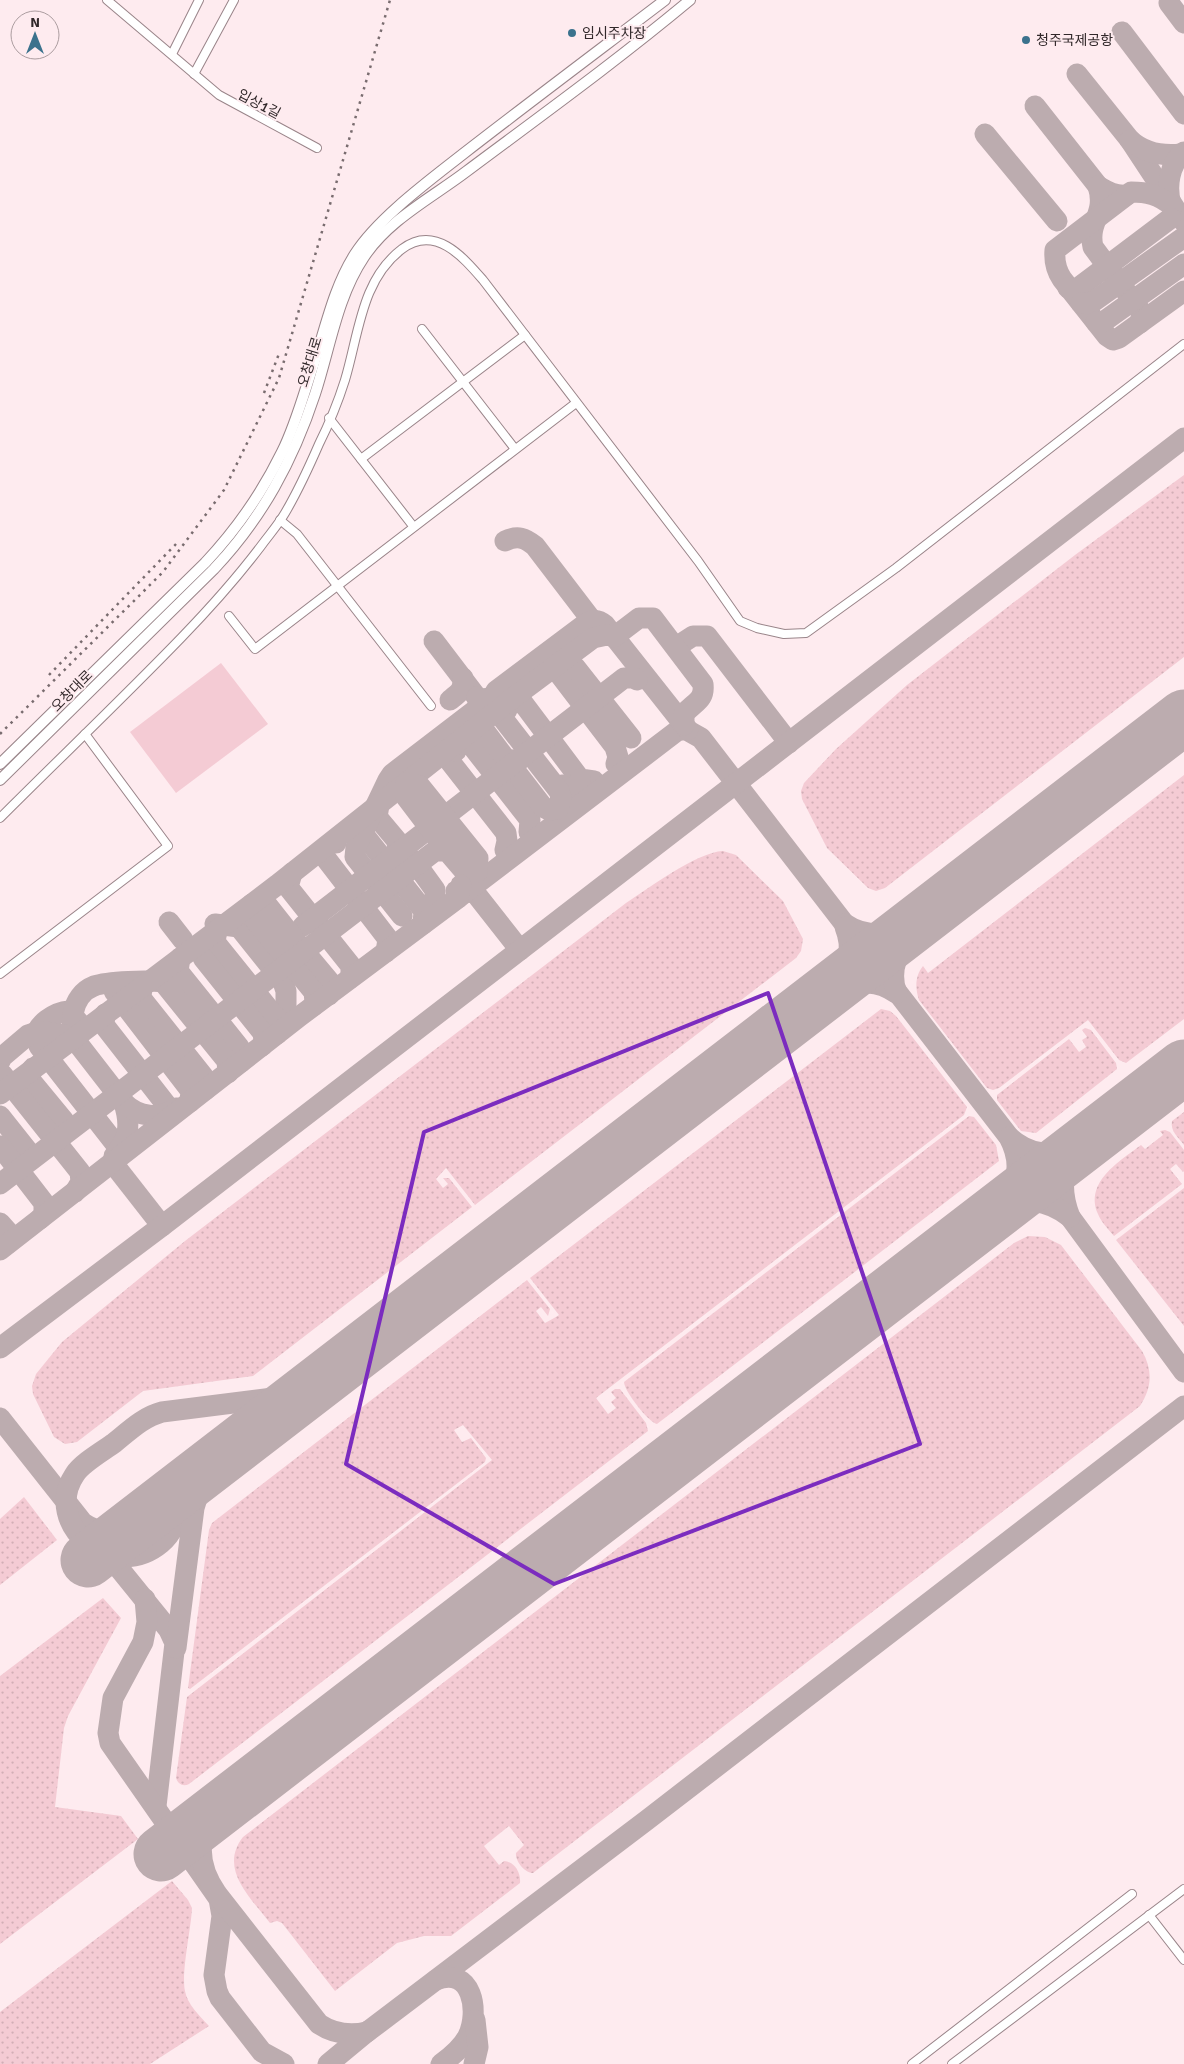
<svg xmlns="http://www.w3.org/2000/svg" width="1184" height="2064" viewBox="0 0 1184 2064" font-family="Signika,'Noto Sans KR',sans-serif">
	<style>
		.grass { fill: url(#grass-dots) }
		.garden { fill: #f4cbd4 }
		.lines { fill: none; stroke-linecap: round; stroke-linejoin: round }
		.taxiway { stroke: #bcacaf; stroke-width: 21 }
		.runway { stroke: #bcacaf; stroke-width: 55 }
		.minor-casing { stroke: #998489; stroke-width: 10 }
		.major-casing { stroke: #998489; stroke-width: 12 }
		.minor { stroke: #fff; stroke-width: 8 }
		.major { stroke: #fff; stroke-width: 10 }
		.rail { stroke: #796c6f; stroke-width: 2.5; stroke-dasharray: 2.5 5; stroke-linecap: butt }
		.marked { fill: none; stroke: #7b2cbf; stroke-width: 4; stroke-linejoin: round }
		.poi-dot { fill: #3b728d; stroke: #feebef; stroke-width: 2 }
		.labels { text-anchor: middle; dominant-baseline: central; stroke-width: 4; stroke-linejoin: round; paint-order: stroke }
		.poi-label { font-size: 14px; fill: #31282a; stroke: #feebef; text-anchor: start }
		.street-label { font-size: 14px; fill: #31282a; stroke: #feebef }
	</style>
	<defs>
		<pattern id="grass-dots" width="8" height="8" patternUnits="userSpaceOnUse" patternTransform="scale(1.25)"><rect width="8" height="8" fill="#f4cbd4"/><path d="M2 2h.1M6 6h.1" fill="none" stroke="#d2aeb6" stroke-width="1.8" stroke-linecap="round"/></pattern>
	</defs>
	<rect width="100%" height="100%" fill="#feebef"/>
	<g class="grass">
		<path d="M1184,475V657L885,888L876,891L868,888L827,848L802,799L801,791L804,783L836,749L907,685L1075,555Z"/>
		<path d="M1184,775V1019L1126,1063L1119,1060L1088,1020L999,1088L993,1090L987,1088L919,1000C915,988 915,976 923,966L928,973Z"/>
		<path d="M723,851L736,855L783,901L803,939L801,951L796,958L475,1205L446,1168L436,1179L443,1188L448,1184L443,1178H449L472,1207L253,1376L143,1391L77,1442L65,1444L54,1437L33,1394L32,1386L36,1374L62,1342L185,1241L626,903C649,888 697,852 723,851Z"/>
		<path d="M881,1009L890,1011L896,1016L967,1107L964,1115L596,1398L608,1414L616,1408L611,1402L616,1398L611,1392L615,1389H620L646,1423L648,1431L189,1784C183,1787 178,1784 176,1778L187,1697L492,1460L463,1425L454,1430L462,1442L471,1438L486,1458L485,1462L190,1689L188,1688L209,1530L212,1523L527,1280L550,1309L548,1316L541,1307L536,1311L545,1323C550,1320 555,1318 559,1315L530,1278Z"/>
		<path d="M1085,1028L1091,1030L1116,1063L1117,1069L1036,1133L1021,1131L997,1100V1095L1069,1039L1079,1052L1086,1047L1082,1040L1087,1037L1082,1030Z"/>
		<path d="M1184,1112V1145C1178,1137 1170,1131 1172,1121Z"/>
		<path d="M969,1116L974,1117L996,1145L999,1161L657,1424C649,1423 624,1391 624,1382Z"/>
		<path d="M1165,1130L1170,1132L1184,1150V1171L1183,1172L1176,1164L1170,1169L1182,1184L1114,1236C1109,1230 1101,1222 1098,1214C1084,1182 1120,1161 1141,1145L1145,1149L1163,1135L1160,1131Z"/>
		<path d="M1184,1188V1326L1116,1240Z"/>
		<path d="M1028,1236L1045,1237L1061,1245L1142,1351C1153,1370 1152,1388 1140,1406L533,1873C525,1873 515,1861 516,1853L524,1845L509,1826L484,1846L499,1865L504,1861C515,1862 521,1873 520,1883L451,1936H424L397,1943L335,1991L282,1923L277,1921L270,1923C251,1898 218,1869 243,1837L1014,1243Z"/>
		<path d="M24,1497L57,1540L0,1585V1519Z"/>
		<path d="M103,1598L121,1618L68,1716L64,1728L55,1807L121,1816L138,1839L0,1944V1676Z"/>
		<path d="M172,1881L188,1900L192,1908C191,1930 181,1972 185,1991C187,2004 200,2016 209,2026L150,2064H0V2012Z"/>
	</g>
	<path class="garden" d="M221,663L268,724L176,793L130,732Z"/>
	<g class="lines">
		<g class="taxiway">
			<path d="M1169,3L1184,23"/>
			<path d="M1122,32L1184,114"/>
			<path d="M1077,74L1130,140L1184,222"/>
			<path d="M1035,106L1098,186"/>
			<path d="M985,134L1057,221"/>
			<path d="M1130,140C1144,153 1163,156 1181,154"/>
			<path d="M1127,195C1115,196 1108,192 1098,186C1107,215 1087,221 1093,247L1142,313L1140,323"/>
			<path d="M1171,204C1166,187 1169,164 1184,152"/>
			<path d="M1172,206C1159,195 1147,192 1131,192L1055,250C1054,261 1056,270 1062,279L1107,336L1113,340L1119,338L1184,291"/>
			<path d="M1068,288L1073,289L1078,288L1171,218"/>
			<path d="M1081,303L1090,304L1184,237"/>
			<path d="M1096,322H1103L1184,264"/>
			<path d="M505,541C518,535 525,538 535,546L600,631"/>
			<path d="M434,641L485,708"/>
			<path d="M676,647L693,636H707L789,743"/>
			<path d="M570,664L561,662L558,667L560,675L615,747L618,757L616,764"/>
			<path d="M575,667L631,738"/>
			<path d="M450,700C459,693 464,690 463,678"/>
			<path d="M507,710L509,702L523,703L580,779L594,781"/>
			<path d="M433,747L441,750L506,833L507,841L505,850"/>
			<path d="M456,751L458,742L468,743L472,746L530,820L529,832"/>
			<path d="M562,785L566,790L579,793L580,779"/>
			<path d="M379,805L377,817L398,842L396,855L401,854L407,855L417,865L435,890V904"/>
			<path d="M361,822V831L424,911L423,924"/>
			<path d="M336,843C327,843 324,849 324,856L388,939L386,952"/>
			<path d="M292,873L288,887L351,966V975L349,979"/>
			<path d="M456,891H467L476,894L520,950"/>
			<path d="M458,898L677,731L685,729L701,738L1009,1137C1025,1167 1016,1191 993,1214"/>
			<path d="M402,916L355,857L356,847L388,780L392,774L478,708L484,705L488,706L497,711L559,791L561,797L558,809L549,810L543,807L516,772V765L519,760H511L505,758L478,722C476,714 480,705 477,697L481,699L492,698L496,691L584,625C592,620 597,618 605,625L688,730"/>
			<path d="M169,922L183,940"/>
			<path d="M215,924L239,927L283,982L286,991V1004L284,1015L279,1025L270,1033"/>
			<path d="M845,924C867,939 896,936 918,922"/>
			<path d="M303,926L624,678H634L637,680"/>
			<path d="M217,930L215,942L277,1019V1034"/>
			<path d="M295,946L298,944L329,981L331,985L329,995"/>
			<path d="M296,956L298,952V944L268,906L263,903L252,904L251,915L314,992L315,1002L313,1006"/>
			<path d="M180,958L178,971L239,1047L242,1054L241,1062"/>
			<path d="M203,958L263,1033L264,1041L262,1046"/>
			<path d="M142,986L141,998L203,1076L206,1084L205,1090"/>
			<path d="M833,987C848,970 854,949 845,927"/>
			<path d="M833,987C857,983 875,978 896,993"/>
			<path d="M114,991L191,1091L190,1102"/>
			<path d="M897,993C886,968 903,941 918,922"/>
			<path d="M105,1014L104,1025L168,1107"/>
			<path d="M35,1039C36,1024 55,1012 69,1011L80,1024"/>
			<path d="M79,1045C67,1027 71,995 94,986C108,981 149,980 163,982L227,1061L228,1073"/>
			<path d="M39,1046L114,1142"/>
			<path d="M0,1061L2,1057L28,1035L34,1033L45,1032L65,1035L79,1045L124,1103C131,1125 129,1139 114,1156"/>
			<path d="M33,1068L30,1072L31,1081L64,1121"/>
			<path d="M2,1074L80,1172L81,1182L75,1192"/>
			<path d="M0,1094L277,885L518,694L593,638L607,635L614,637L639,618H653L703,684C705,701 694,702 684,714V725"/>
			<path d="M124,1103C138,1117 160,1120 176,1108"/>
			<path d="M0,1116L27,1150"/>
			<path d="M1009,1137C1029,1155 1051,1157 1077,1149"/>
			<path d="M0,1146L44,1203V1214L40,1219"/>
			<path d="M1077,1149C1060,1169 1061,1194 1070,1217L1184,1372"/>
			<path d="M119,1171L162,1226"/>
			<path d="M0,1184L435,851H447L465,872H477L478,858L420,786L406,783V797L447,851"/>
			<path d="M997,1211C1019,1193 1050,1201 1070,1217"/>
			<path d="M0,1223L8,1232L7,1244"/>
			<path d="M0,1250L300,1016L458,898L461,885"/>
			<path d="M0,1348L162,1226L1184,438"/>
			<path d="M0,1418L83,1523C99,1534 116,1535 133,1526"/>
			<path d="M192,1480C175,1499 183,1525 161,1543C112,1584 41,1524 75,1474C82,1463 103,1451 114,1443C129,1431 143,1417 162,1412L305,1394"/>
			<path d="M105,1551L169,1630L175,1643L156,1806"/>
			<path d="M145,1599L147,1622L143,1642L113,1698L108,1733L110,1743L219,1899L222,1916L214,1975L217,1991L220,1998L262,2052L284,2064"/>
			<path d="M176,1648L194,1508L202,1482L211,1466"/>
			<path d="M212,1815C195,1842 200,1870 217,1894L319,2024C334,2034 349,2036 367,2032L647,1820L1184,1406"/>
			<path d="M436,1980C472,1966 480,2011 468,2036C462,2048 452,2056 441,2064"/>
			<path d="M328,2064L368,2031"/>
			<path d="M474,2064L478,2047L475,2020"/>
		</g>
		<g class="runway">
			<path d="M88,1560L1184,717"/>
			<path d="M161,1854L1184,1067"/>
		</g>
		<g class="minor-casing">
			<g id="minor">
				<path d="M107,0L219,95L317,148"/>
				<path d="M172,54L199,0"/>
				<path d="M194,74L234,0"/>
				<path d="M422,329L515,449"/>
				<path d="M329,418L413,526"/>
				<path d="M361,459L525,335"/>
				<path d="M280,520L297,534L431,706"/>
				<path d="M229,616L255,649L576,403"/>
				<path d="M0,818C60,758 122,699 181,638C210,608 236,579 261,546C269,535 278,525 285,513C298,491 309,467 319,444C328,426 339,399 345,380C359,334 361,280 402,249C435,224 463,257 483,280L698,561L740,621L757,628L784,634L806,633L896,568L1184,344"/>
				<path d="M0,974L168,846L85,734"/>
				<path d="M1149,1915L1184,1960"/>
				<path d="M912,2064L1132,1894"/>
				<path d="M952,2064L1184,1889"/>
			</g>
		</g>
		<g class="major-casing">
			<g id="major">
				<path d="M0,764L205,563C236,530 262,493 282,452C296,424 304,393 314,363C326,326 334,287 355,254C378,218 430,180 463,154C530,102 598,51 665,0"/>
				<path d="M0,780L214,569C262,518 293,461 315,394C330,348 337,297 364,257C388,220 433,197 467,171C542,115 618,60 690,0"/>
			</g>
		</g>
		<use href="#minor" class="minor"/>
		<use href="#major" class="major"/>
		<g class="rail">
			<path d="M264,393L280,351"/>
			<path d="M49,675L176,544"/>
			<path d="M0,734L163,572L224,490L279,378L390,0"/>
		</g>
	</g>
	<path class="marked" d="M768,993L920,1444L554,1584L346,1464L424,1132Z"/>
	<g class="poi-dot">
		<circle cx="572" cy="33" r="5"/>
		<circle cx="1026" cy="40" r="5"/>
	</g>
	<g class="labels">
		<g class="poi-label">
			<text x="582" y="33">임시주차장</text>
			<text x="1036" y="40">청주국제공항</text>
		</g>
		<g class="street-label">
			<text transform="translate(259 104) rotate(28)">입상1길</text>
			<text transform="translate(310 362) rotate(-73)">오창대로</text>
			<text transform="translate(72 691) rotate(-45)">오창대로</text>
		</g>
	</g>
	<g transform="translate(35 35)"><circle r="24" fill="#feebef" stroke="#ac9da0"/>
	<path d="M0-4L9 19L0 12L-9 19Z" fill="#3b728d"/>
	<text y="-8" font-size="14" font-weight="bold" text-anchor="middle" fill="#31282a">N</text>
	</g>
</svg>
